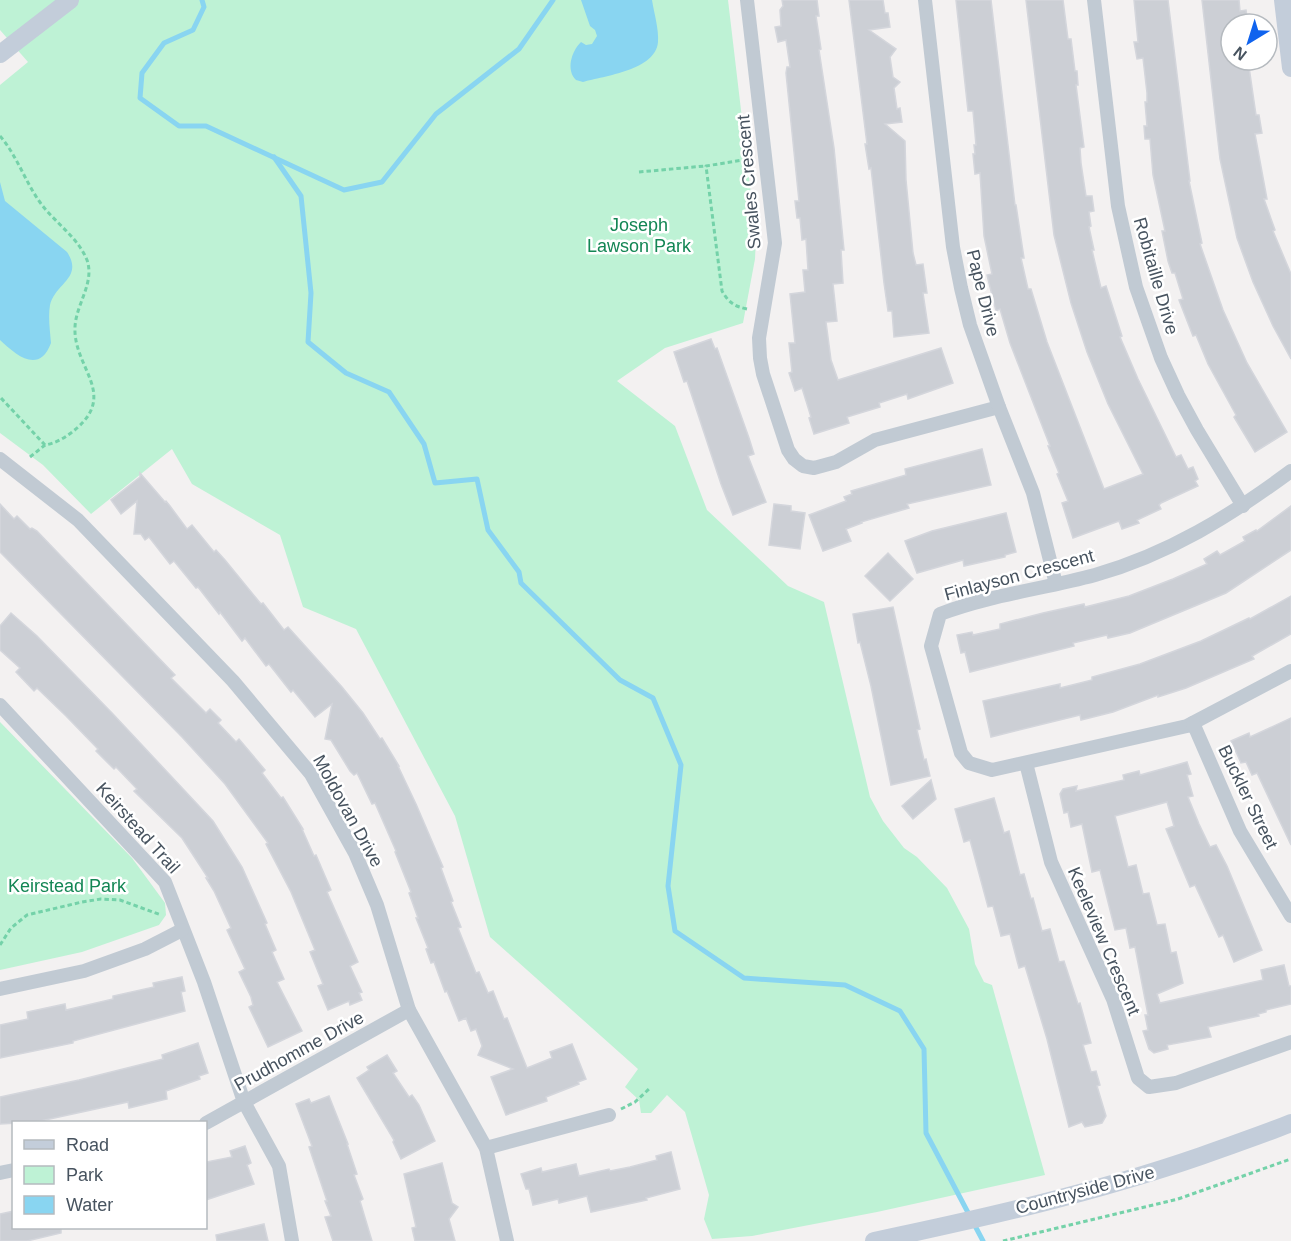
<svg xmlns="http://www.w3.org/2000/svg" width="1291" height="1241" viewBox="0 0 1291 1241" font-family="Arial,sans-serif">
	<style>
		.green { fill: #bef2d5 }
		.water { fill: #89d5f1 }
		.lines { fill: none; stroke-linecap: round; stroke-linejoin: round }
		.stream { stroke: #89d5f1; stroke-width: 5 }
		.building { fill: #cccfd5; stroke: #d4d6dc; stroke-width: 1.5 }
		.path { stroke: #74d2a9; stroke-width: 3; stroke-dasharray: 4.5 3; stroke-linecap: butt }
		.street { stroke: #c1cad3; stroke-width: 14 }
		.secondary { stroke: #c3cdda; stroke-width: 18 }
		.labels { text-anchor: middle; dominant-baseline: central; stroke-width: 5; stroke-linejoin: round; paint-order: stroke }
		.street-label { font-size: 18px; fill: #47535f; stroke: #fff }
		.park-label { font-size: 18px; fill: #138654; stroke: #fff }
	</style>
	<rect width="100%" height="100%" fill="#f3f1f1"/>
	<g class="green">
		<path d="M0,0H728L756,237L755,259L743,323L665,348L617,381L675,426L707,510L788,586L824,602L870,797L883,821L904,848L917,857L947,888L969,929L975,964L984,982L992,985L1045,1175L877,1212L752,1236L712,1239L704,1219L709,1195L685,1112L667,1095L651,1113H641L639,1100L625,1087L638,1069L490,937L455,816L356,629L303,607L280,535L192,484L172,449L91,514L43,465L0,433V85L28,62L0,30Z"/>
		<path d="M0,722L132,858L165,903L166,915L159,925L82,952L0,970Z"/>
	</g>
	<g class="water">
		<path d="M581,0H652C654,13 659,29 658,42C656,70 604,76 583,82L576,80C566,70 571,52 581,42L586,45L592,44L597,36L595,30L590,26Z"/>
		<path d="M0,182L5,201L67,252C84,278 55,283 50,305C48,317 50,331 51,343C39,375 16,355 0,340Z"/>
	</g>
	<g class="lines">
		<g class="stream">
			<path d="M202,0L204,7L193,30L164,43L142,73L140,98L179,126H206L344,190L382,182L436,114L519,49L553,0"/>
			<path d="M274,157L301,196L311,293L308,342L346,373L389,392L424,444L435,483L477,479L488,530L519,572L521,583L620,680L653,698L681,765L668,886L675,931L744,978L845,985L900,1011L924,1049L926,1133L983,1241"/>
		</g>
	</g>
	<g class="building">
		<path d="M782,0H817L819,16H816L821,49L819,50L834,148L844,250H841L843,283L833,284L837,321L826,322L831,360L838,380L941,348L953,383L908,399L907,394L879,403L880,407L847,417L849,423L814,434L809,418L811,417L802,388L795,391L789,373L792,372L789,343H795L790,294L805,292L803,270H808L806,239L802,240L800,218H797L795,201H799L786,73L787,67H790L786,40L778,42L775,27L781,26L780,10L783,6Z"/>
		<path d="M849,0H883L885,13H888L890,27L869,30L896,49L890,57L893,77L900,82L894,88L897,109L900,108L902,122L885,124L905,141L906,180L913,253L916,265L923,264L927,293H923L929,333L894,337L892,311H888L884,283L871,168L869,169L865,144H867Z"/>
		<path d="M956,0H991L1015,205H1016L1024,258H1021L1028,289H1031L1047,342L1104,489L1143,474L1108,404L1087,352L1071,303L1054,235L1026,0H1063L1068,39H1071L1075,71H1077L1078,85H1076L1084,147L1080,148L1081,163L1086,196H1092L1094,211L1089,212L1091,226L1089,227L1094,250H1092L1101,288L1106,286L1122,336L1120,337L1138,379L1176,457L1181,455L1188,469L1193,467L1198,479L1195,481L1198,486L1161,503L1159,505L1161,509L1137,520L1139,523L1122,529L1119,521L1073,538L1062,503L1068,501L1057,474L1059,473L1048,446H1050L1010,343L1000,309L996,311L987,275L992,274L984,236L980,173L975,174L973,154H975L974,145H976L973,111H968Z"/>
		<path d="M1134,0H1168L1190,181H1189L1202,243L1200,244L1223,310L1247,363L1287,432L1255,452L1234,417L1236,415L1208,364L1196,335L1193,336L1179,300L1183,299L1175,273H1172L1168,261L1162,231H1165L1153,175L1150,139H1145L1144,126H1147L1145,102H1147V93L1143,58L1137,59L1134,42H1138Z"/>
		<path d="M1202,0H1239L1240,11L1246,10L1248,24H1231V60H1248L1256,115H1259L1262,133L1255,134L1267,199H1264L1275,230L1273,231L1291,274V359L1273,326L1253,282L1237,238L1220,159Z"/>
		<path d="M711,339L715,349L717,348L749,438L754,454L748,456L766,502L733,515L721,484L687,381L684,382L674,352Z"/>
		<path d="M982,449L991,485L907,504L909,508L861,522L862,523L846,529L851,541L823,551L809,515L846,501L844,497L852,494L851,491L906,475L905,469Z"/>
		<path d="M140,473L165,502L166,501L170,506L187,529L192,525L214,552L216,550L225,560L261,604L263,603L284,630L288,627L342,687L363,713L380,739L382,738L399,766H398L416,804L443,867L441,868L453,901L451,902L461,927L458,928L476,973L479,972L488,993L493,991L504,1019L507,1018L527,1068L552,1058L550,1052L572,1044L586,1079L578,1082L579,1084L546,1097L547,1101L506,1115L491,1077L513,1069L478,1055L482,1046L476,1029L471,1031L466,1018L459,1021L447,991L445,992L434,962L431,963L426,949L428,948L416,918H418L409,893L411,892L395,852L396,851L375,803L372,804L357,773L354,775L350,771L331,740L325,739L332,704L315,717L293,690L291,692L269,664L266,666L245,638L242,641L220,612L219,614L198,587L196,588L174,561L170,564L149,537L145,540L141,534H134L137,501L121,514L111,500L140,477Z"/>
		<path d="M0,504L14,519L17,516L30,529L32,528L37,531L175,675L171,678L206,713L210,709L221,720L218,723L236,742L239,739L265,770L262,773L281,798L283,797L303,829H302L314,856L316,855L331,890L327,892L358,962L350,966L362,992L359,993L362,1000L350,1005L349,1001L328,1010L318,986L323,984L310,952L315,950L291,892L266,844L268,843L225,784L182,737L0,552Z"/>
		<path d="M774,504L791,506V511L805,513L800,549L769,545Z"/>
		<path d="M1291,506V550L1226,593L1130,633L1108,638L1107,635L1073,643L1074,646L970,672L965,652L961,653L957,635L972,632L973,635L1000,629V624L1043,613L1084,604L1085,607L1129,596L1173,579L1207,564L1204,559L1217,551L1220,555L1245,541L1243,537L1256,530L1257,531Z"/>
		<path d="M1006,513L1016,552L1005,555V557L964,566L963,560L917,573L905,541L932,531Z"/>
		<path d="M888,553L913,579L890,601L865,576Z"/>
		<path d="M1291,596V634L1252,656L1254,659L1186,688L1158,697V695L1113,712L1081,720L1080,715L991,737L983,701L1060,684V688L1092,680V677L1140,664L1201,641L1249,618L1250,619Z"/>
		<path d="M893,607L920,729L917,730L924,760L926,759L930,776L891,785L871,686L860,642L858,643L853,614Z"/>
		<path d="M11,613L37,636L113,714L213,821L242,867L267,923L265,924L276,950L272,952L284,979L277,982L302,1031L268,1047L249,1007L253,1005L251,997L239,972L245,969L227,930L231,928L214,891L206,878H208L182,838L134,791L137,789L116,767L114,769L96,751L98,749L66,716L37,688L34,691L16,672L20,668L0,650V626Z"/>
		<path d="M1291,718V845L1257,773L1252,775L1246,762L1241,763L1231,741L1249,733L1250,737Z"/>
		<path d="M1187,762L1191,774L1187,775L1193,796L1188,797L1199,824L1210,847L1216,845L1227,866L1262,950L1234,962L1223,935L1219,937L1195,885L1190,887L1179,861L1166,829L1174,826L1167,802L1115,816L1128,867L1136,865L1143,894L1149,893L1157,925L1165,924L1171,953L1176,952L1183,983L1157,994L1160,1003L1263,980L1261,970L1284,965L1289,986H1291V1004L1266,1010V1012L1258,1014L1259,1016L1208,1027L1211,1037L1167,1045L1168,1049L1154,1053L1149,1049L1143,1031L1148,1030L1145,1015H1148L1135,947L1130,948L1126,928L1115,930L1100,870L1092,872L1082,824L1071,827L1068,812L1064,813L1060,794L1063,789L1077,786L1076,791L1124,780L1123,775L1139,771L1140,775Z"/>
		<path d="M931,780L936,799L913,819L902,806Z"/>
		<path d="M994,798L1004,833L1009,831L1020,875L1024,874L1031,899L1033,898L1042,931L1050,929L1059,962L1064,961L1078,1004L1080,1003L1091,1043L1083,1045L1091,1072L1096,1071L1100,1085L1097,1086L1106,1116L1102,1123L1085,1127L1082,1122L1069,1127L1047,1039L1025,966L1019,968L1010,934L1001,936L993,906L988,907L970,840L964,842L955,809Z"/>
		<path d="M182,977L185,991L181,992L185,1011L73,1041V1043L0,1058V1025L28,1019L27,1012L65,1004L66,1010L113,999V996L154,987L153,983Z"/>
		<path d="M198,1043L208,1073L199,1076L200,1079L166,1091L167,1099L129,1108L128,1102L36,1122L0,1124V1097L79,1080L163,1059L162,1055Z"/>
		<path d="M387,1055L397,1071L393,1073L409,1097L412,1095L419,1105L435,1141L401,1159L393,1142L394,1140L357,1078L369,1070L367,1067Z"/>
		<path d="M329,1096L348,1144H347L357,1174L354,1175L363,1199L360,1201L372,1241H333L325,1217L331,1216L325,1201H327L309,1147L312,1146L296,1104L309,1099L311,1103Z"/>
		<path d="M245,1146L251,1163L247,1165L254,1184L206,1200V1162L232,1157L230,1151Z"/>
		<path d="M671,1152L680,1189L646,1198L647,1200L591,1212L587,1196L559,1203L558,1199L533,1205L529,1189H526L521,1174L541,1168L542,1172L576,1164L579,1176L609,1169L610,1171L630,1167L657,1160L656,1156Z"/>
		<path d="M442,1163L452,1203L458,1207L449,1219L455,1241H415L412,1228L416,1227L404,1174Z"/>
		<path d="M14,1211V1227H61V1233L27,1241H0V1214Z"/>
		<path d="M264,1224L268,1241H217L216,1235Z"/>
	</g>
	<g class="lines">
		<g class="path">
			<path d="M0,136C19,158 27,188 46,210C60,226 79,240 87,260C95,283 76,304 75,327C73,367 117,393 77,428C68,436 57,443 45,445L0,397"/>
			<path d="M639,172L705,166"/>
			<path d="M747,309C734,306 729,303 722,291L706,166L749,159"/>
			<path d="M30,457L45,445"/>
			<path d="M0,945L11,928L27,915L82,902L101,899L120,900L161,915"/>
			<path d="M621,1109L635,1102L649,1089"/>
			<path d="M1003,1241L1178,1199L1291,1159"/>
		</g>
		<g class="street">
			<path d="M747,0L775,243L759,338L760,358L763,374L788,450L794,459L803,466L814,468L836,462L875,440L999,407"/>
			<path d="M925,0L953,247L961,288L970,325L999,407L1033,493L1056,584"/>
			<path d="M1094,0L1118,206L1136,287L1161,358L1178,395L1197,430L1243,506"/>
			<path d="M0,459L78,520L233,681L311,774L355,853L377,905L409,1010L486,1148L507,1241"/>
			<path d="M1291,471C1230,516 1169,554 1095,575C1043,589 990,595 940,614L931,646L961,753L969,763L992,770L1187,726L1291,671"/>
			<path d="M0,705L165,882L204,982L244,1102L279,1166L292,1241"/>
			<path d="M1193,723L1240,831L1291,916"/>
			<path d="M1026,763L1051,862L1113,999L1138,1078L1149,1087L1176,1083L1291,1042"/>
			<path d="M0,989L84,971L145,949L182,930"/>
			<path d="M206,1123L409,1010"/>
			<path d="M486,1148L609,1115"/>
			<path d="M0,1173L14,1170"/>
		</g>
		<g class="secondary">
			<path d="M1283,0L1291,68"/>
			<path d="M0,54L70,0"/>
			<path d="M874,1241C984,1218 1094,1193 1201,1156C1231,1145 1262,1135 1291,1123"/>
		</g>
	</g>
	<g class="labels">
		<g class="street-label">
			<text transform="translate(749 182) rotate(-95)">Swales Crescent</text>
			<text transform="translate(1156 276) rotate(74)">Robitaille Drive</text>
			<text transform="translate(983 293) rotate(76)">Pape Drive</text>
			<text transform="translate(1019 575) rotate(-15)">Finlayson Crescent</text>
			<text transform="translate(1248 797) rotate(64)">Buckler Street</text>
			<text transform="translate(348 811) rotate(61)">Moldovan Drive</text>
			<text transform="translate(138 828) rotate(48)">Keirstead Trail</text>
			<text transform="translate(1104 941) rotate(67)">Keeleview Crescent</text>
			<text transform="translate(299 1051) rotate(-29)">Prudhomme Drive</text>
			<text transform="translate(1085 1190) rotate(-15)">Countryside Drive</text>
		</g>
		<g class="park-label">
			<text x="639" y="225">Joseph<tspan x="639" dy="21">Lawson Park</tspan></text>
			<text x="67" y="886">Keirstead Park</text>
		</g>
	</g>
	<rect x="12" y="1121" width="195" height="108" fill="#ffffff" stroke="#b5babf" stroke-width="1.5"/>
	<rect x="24" y="1140" width="30" height="9" fill="#c3cdda" stroke="#b5babf" stroke-width="1.5"/>
	<text x="66" y="1151" font-size="18" fill="#47535f">Road</text>
	<rect x="24" y="1166" width="30" height="18" fill="#bef2d5" stroke="#b5babf" stroke-width="1.5"/>
	<text x="66" y="1181" font-size="18" fill="#47535f">Park</text>
	<rect x="24" y="1196" width="30" height="18" fill="#89d5f1" stroke="#b5babf" stroke-width="1.5"/>
	<text x="66" y="1211" font-size="18" fill="#47535f">Water</text>
	<g transform="translate(1249 42) rotate(218)"><circle r="28" fill="#ffffff" stroke="#b5babf" stroke-width="1.5"/>
	<path d="M0-4.5L10 22L0 15L-10 22Z" fill="#1063ee"/>
	<text y="-9" font-size="16" font-weight="bold" text-anchor="middle" fill="#47535f">N</text>
	</g>
</svg>
